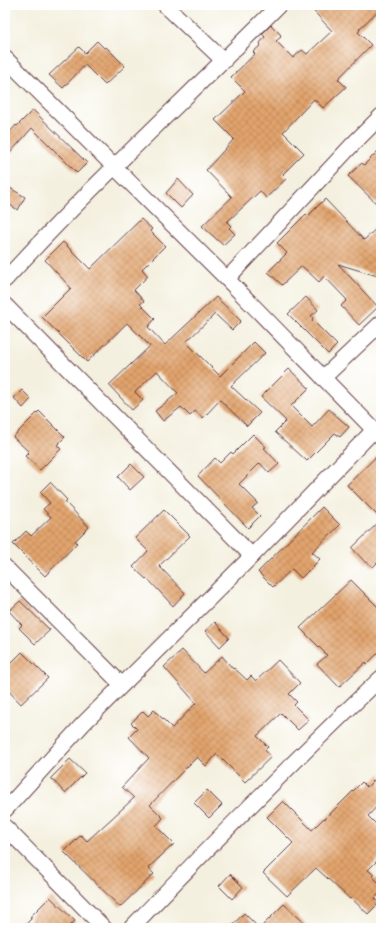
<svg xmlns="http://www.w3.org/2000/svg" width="386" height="933" viewBox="0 0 386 933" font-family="'Gentium Book Plus',serif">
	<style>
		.building { fill: url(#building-cross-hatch) }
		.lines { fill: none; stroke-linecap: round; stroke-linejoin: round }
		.minor-casing { stroke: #643e46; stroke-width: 17 }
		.minor { stroke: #fff; stroke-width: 15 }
	</style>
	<defs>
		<pattern id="building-cross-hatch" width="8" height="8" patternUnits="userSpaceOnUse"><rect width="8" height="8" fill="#e2a46d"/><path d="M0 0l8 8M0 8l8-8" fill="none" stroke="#b9855a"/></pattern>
	</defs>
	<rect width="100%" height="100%" fill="#fff"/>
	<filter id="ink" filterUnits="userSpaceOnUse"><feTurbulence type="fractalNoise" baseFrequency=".025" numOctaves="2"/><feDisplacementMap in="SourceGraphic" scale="8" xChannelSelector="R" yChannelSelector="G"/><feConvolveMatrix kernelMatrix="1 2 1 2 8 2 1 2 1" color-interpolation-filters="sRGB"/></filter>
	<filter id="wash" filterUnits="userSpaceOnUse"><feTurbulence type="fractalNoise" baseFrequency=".012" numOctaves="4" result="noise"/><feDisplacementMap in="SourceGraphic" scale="16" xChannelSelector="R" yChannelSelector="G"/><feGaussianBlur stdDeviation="0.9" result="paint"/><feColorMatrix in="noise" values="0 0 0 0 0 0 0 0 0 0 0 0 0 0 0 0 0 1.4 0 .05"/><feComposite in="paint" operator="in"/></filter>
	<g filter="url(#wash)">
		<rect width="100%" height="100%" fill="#f4f0df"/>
		<g id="blocks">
			<g class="building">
				<path d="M308,5H381V8L359,29L360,30L358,32L371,45L338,79L346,87L323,108L314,99L283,132L304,153L283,174L287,178L266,198L260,191L227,222L231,226L229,228L235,234L223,245L202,226L232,197L206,170L234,139L215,120L245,91L231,77L255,54L253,52L261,45L260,43L265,37L262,34L271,25L281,35L280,36L281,37L276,41L293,58L302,50L307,54L332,31Z"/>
				<path d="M97,41L104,48L106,47L125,66L105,85L85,65L63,88L49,75L79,47L85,53Z"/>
				<path d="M33,110L87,163L77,173L32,128L5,159V138L16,125L17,126Z"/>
				<path d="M381,148V208L348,176L362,163L364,165Z"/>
				<path d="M178,179L193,195L181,208L166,193Z"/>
				<path d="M5,185L25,197L18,210L5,202Z"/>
				<path d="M325,199L364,240L381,224V277L338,264L378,307L359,325L341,306L347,300L324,276L319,282L302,266L282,285L268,272L287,253L277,243L306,214L308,216Z"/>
				<path d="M141,219L152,229L150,231L165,246L142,269L148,276L134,290L144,301L140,304L155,319L148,327L165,345L216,297L241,321L232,330L215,314L186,342L220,376L254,342L265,353L231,386L260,413L247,426L220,400L203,418L195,411L190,416L181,407L163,421L155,411L178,393L157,371L135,392L143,400L132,410L109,385L150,346L127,323L87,362L42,317L71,288L45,260L63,242L90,269Z"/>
				<path d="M306,297L318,310L311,316L313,318L312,320L337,345L328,354L288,314Z"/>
				<path d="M289,369L309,388L291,406L312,427L329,409L349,427L340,437L335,433L307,461L275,432L286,421L261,397Z"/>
				<path d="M22,390L31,399L23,408L14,398Z"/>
				<path d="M39,411L65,437L57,445L61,449L40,470L25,456L29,452L13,437Z"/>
				<path d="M253,434L266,447L264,448L279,464L269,473L260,463L239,484L258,503L252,508L260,516L248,528L198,476L215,458L220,463L231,452L233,454Z"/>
				<path d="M381,452V519L347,485Z"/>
				<path d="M131,464L144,477L130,490L118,477Z"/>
				<path d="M50,482L67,500L65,502L89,527L75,541L77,543L45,576L13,544L26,531L31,536L51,517L43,509L50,503L40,492Z"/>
				<path d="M322,507L340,525L312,552L320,559L301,578L292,569L273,587L258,572Z"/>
				<path d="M164,510L190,536L159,566L185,593L173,606L147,578L146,579L133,567L148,551L135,538Z"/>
				<path d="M381,520V559L373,567L367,562L366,563L352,548Z"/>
				<path d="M351,580L381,610V650L367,664L366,662L339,687L317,664L327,655L300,628Z"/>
				<path d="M20,601L50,630L35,644L19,628L22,625L9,611Z"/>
				<path d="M215,622L229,638L220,647L205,631Z"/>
				<path d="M182,650L204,673L222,656L233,669L234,668L247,680L251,676L256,681L278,660L300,683L289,694L297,702L294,705L309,720L298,730L281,713L257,736L268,747L265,750L271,757L245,782L217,754L206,766L197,757L177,777L150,805L163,818L156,826L174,844L148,868L154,874L120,907L64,852L81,835L87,841L134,798L122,787L149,758L129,737L137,729L131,723L143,711L148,716L154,710L172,728L196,703L164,667Z"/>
				<path d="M22,652L48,678L21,704L5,687V669Z"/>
				<path d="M70,759L85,773L65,793L51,778Z"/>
				<path d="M381,773V802L368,816L381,829V857L368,870L374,875L372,876L381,885V892L375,898L379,903L368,914L351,898L350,899L316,868L287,896L263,873L293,843L267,817L283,801L312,830L324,818L325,819L362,782L367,787Z"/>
				<path d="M207,790L222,805L209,818L194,803Z"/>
				<path d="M230,874L243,887L232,899L219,886Z"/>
				<path d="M50,897L75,921L68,928H22L32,918L30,917Z"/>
				<path d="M284,904L310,928H260Z"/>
				<path d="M244,913L259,928H230Z"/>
			</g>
		</g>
	</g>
	<g filter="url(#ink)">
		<use href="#blocks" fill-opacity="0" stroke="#643e46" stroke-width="1"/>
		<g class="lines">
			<g class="minor-casing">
				<g id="minor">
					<path d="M165,5L224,61"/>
					<path d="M5,58L227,279L381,437"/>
					<path d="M227,279L352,145L381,116"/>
					<path d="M5,280C92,184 188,97 279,5"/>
					<path d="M5,305L252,556"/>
					<path d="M323,378L381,323"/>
					<path d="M5,567L122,685"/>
					<path d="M5,810L83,724L252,556L374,430"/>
					<path d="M5,827L104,928"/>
					<path d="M131,928C213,843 295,759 381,678"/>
				</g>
			</g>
			<use href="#minor" class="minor"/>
		</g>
	</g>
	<rect width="386" height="933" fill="none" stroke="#fff" stroke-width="20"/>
</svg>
